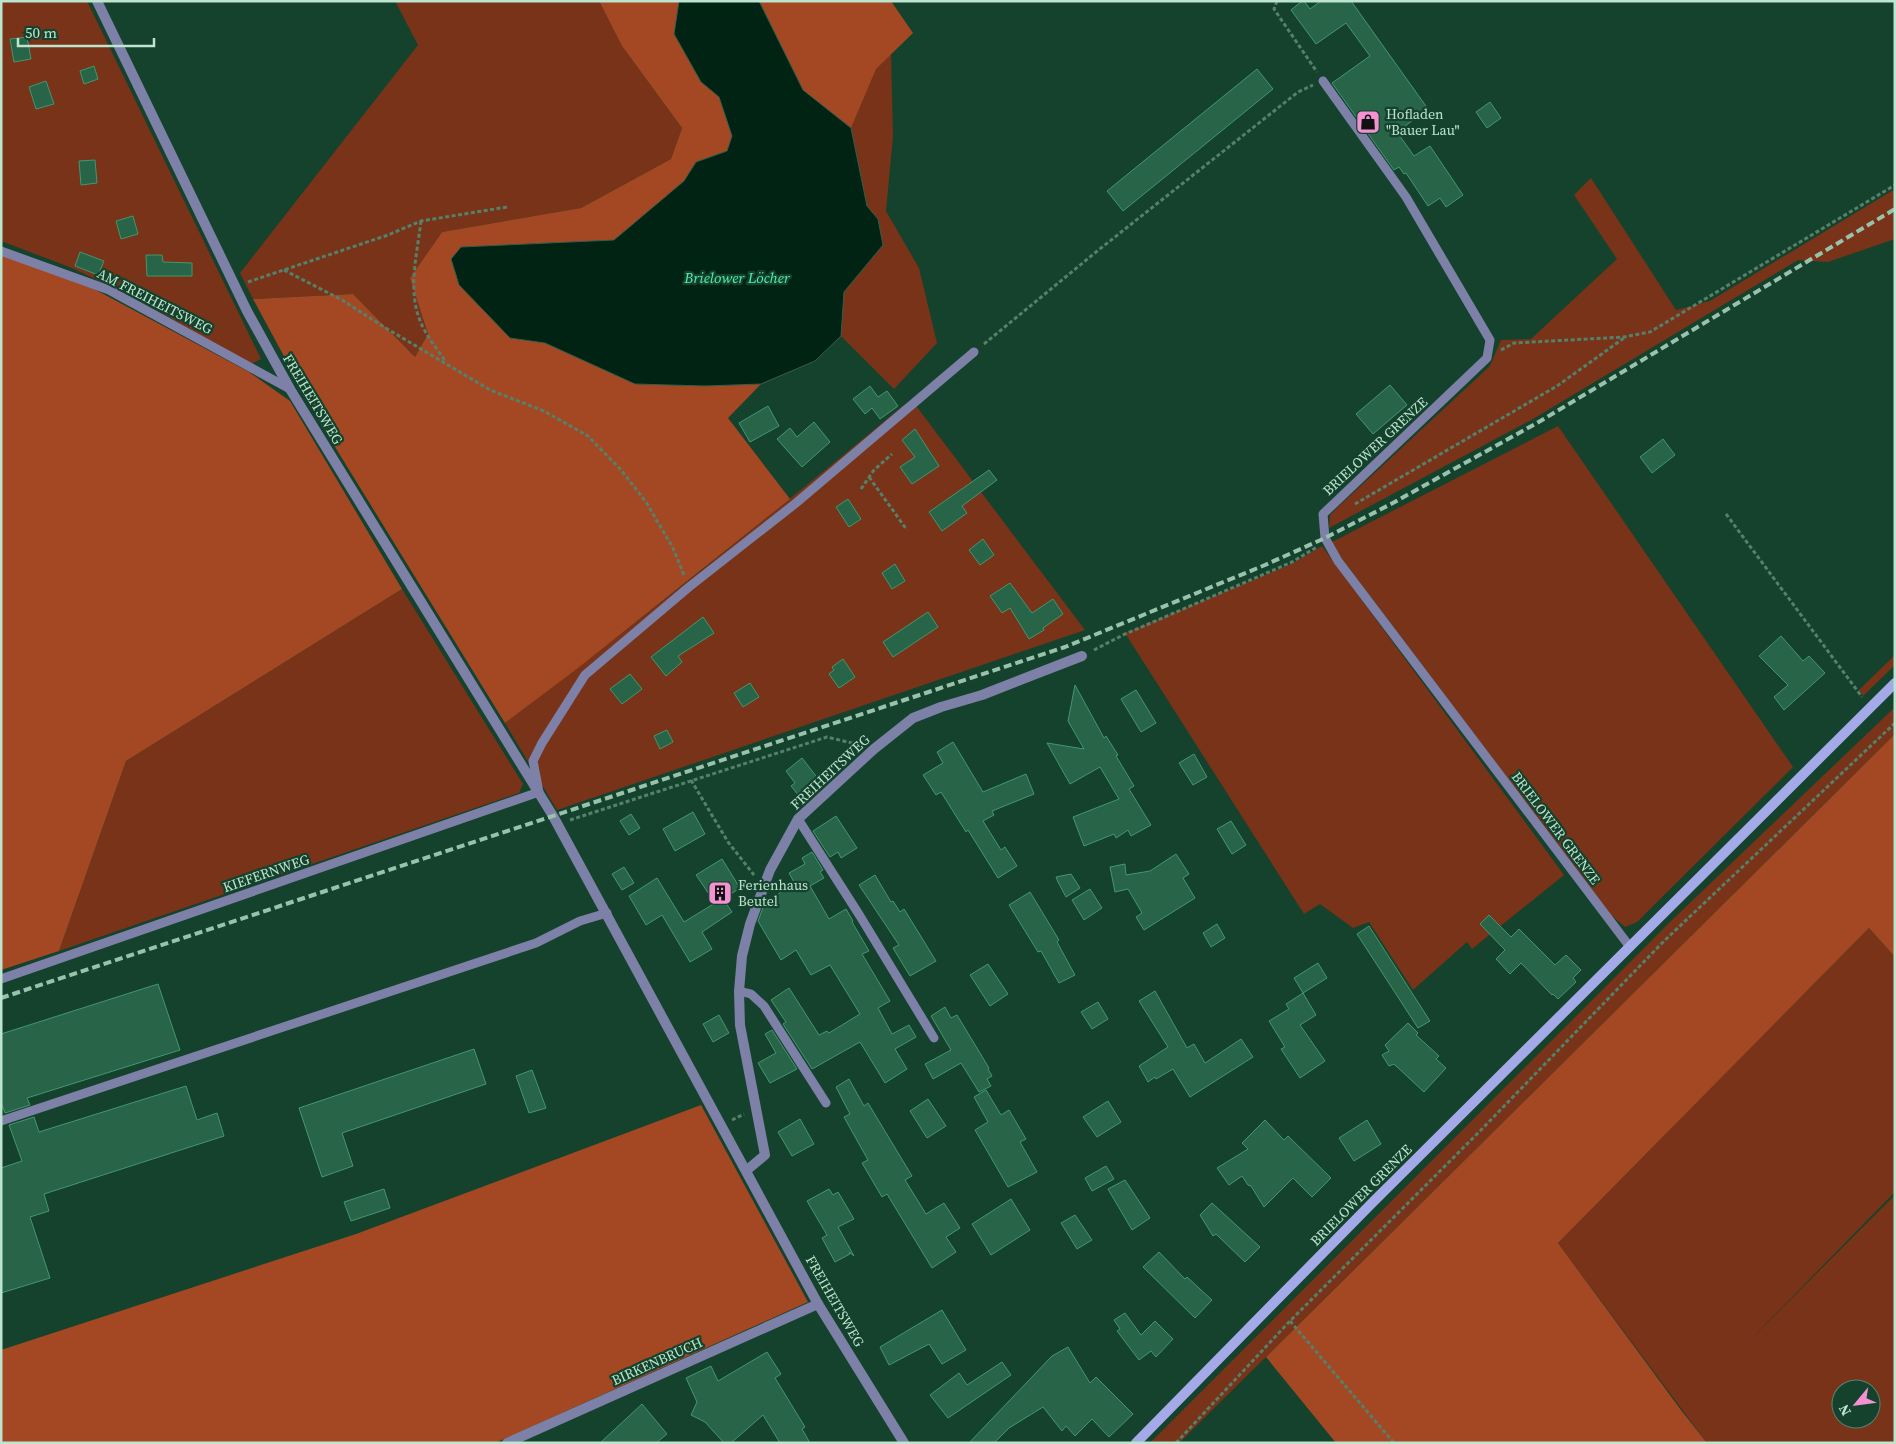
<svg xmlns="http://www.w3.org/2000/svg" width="1896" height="1444" viewBox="0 0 1896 1444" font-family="'Source Serif 4',serif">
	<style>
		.green { fill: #783318; fill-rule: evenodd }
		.forest { fill: #a34823 }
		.water { fill: #002313; stroke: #385d4b }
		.building { fill: #276448; stroke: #439770 }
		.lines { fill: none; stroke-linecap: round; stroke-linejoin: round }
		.path { stroke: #55816b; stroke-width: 3; stroke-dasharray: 4 2.5; stroke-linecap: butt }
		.service { stroke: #7d80a7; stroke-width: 9 }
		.minor { stroke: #7d80a7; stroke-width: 10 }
		.secondary { stroke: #a4a9e7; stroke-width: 10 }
		.rail { stroke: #99c2ac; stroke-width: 4; stroke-dasharray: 8 4; stroke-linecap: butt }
		.labels { text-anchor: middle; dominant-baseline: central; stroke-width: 4.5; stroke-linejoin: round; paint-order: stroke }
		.poi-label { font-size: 14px; fill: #bce4ce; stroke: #14422d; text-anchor: start }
		.street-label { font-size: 14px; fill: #bce4ce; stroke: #14422d }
		.water-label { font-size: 15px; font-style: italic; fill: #54eeac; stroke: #14422d }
	</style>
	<rect width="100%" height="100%" fill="#14422d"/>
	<g class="green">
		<path d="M1,1H87L261,359L253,363L240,359L143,302L72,268L1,241Z"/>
		<path d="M395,1H599L622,46L682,128L671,159L581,208L442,232L410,278L428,334L415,357L353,294L253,299L240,273L418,45Z"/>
		<path d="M891,54L893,136L886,211L919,268L937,343L894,389L841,336L844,292L883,245L878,219L867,206L851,128L875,69Z"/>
		<path d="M1591,178L1676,310L1710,301L1895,189V239L1828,262L1798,260L1533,419L1329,528L1330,515L1339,506L1490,366L1501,340L1531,339L1617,259L1574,195Z"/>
		<path d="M905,404L917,407L1085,630L557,810L505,723C641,620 774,513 905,404Z"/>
		<path d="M1558,426L1793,767L1637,922L1625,927L1611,915L1343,560L1332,542Z"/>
		<path d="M1322,546L1564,875L1472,949L1467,942L1413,990L1369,922L1353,928L1320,904L1304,914L1125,633L1291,564Z"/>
		<path d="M402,589L523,784L519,793L59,951L126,761Z"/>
		<path d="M1895,655V665L1863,696L1859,690Z"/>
		<path d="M1895,707V734L1179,1443H1150L1671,921Z"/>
		<path d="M1869,928L1895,957V1192L1748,1342L1895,1195V1443H1707L1558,1243ZM1841,1389H1871V1419H1841Z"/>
	</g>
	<g class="forest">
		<path d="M599,1H679L675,34L701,82L719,96L732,136L727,151L696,162L684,181L614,240L461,247L510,338L545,343L635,384L705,386L761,384L728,418L790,499L578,668L505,723L319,421L253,299L353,294L415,357L428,334L410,278L442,232L581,208L671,159L682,128L622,46Z"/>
		<path d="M759,1H891L913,33L876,69L851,128L803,90Z"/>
		<path d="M1,254L96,290L249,372L290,401L402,589L126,761L59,951L1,970Z"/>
		<path d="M1895,734V957L1869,928L1558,1243L1681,1410L1707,1443H1336L1266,1357Z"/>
		<path d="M701,1105L808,1302L495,1443H1V1350L356,1234Z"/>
	</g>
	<path class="water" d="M679,1H759L803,90L851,128L867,206L878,219L883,245L844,292L841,336L815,361L761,384L705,386L635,384L545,343L510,338L459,285L451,259L461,247L614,240L684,181L696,162L727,151L732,136L719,97L701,82L674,34Z"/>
	<g class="building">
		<path d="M1302,1H1304L1310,9L1321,1H1351L1428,109L1397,132L1414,156L1430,146L1463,195L1446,207L1440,198L1428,206L1406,173L1404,174L1399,167L1394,170L1332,83L1370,56L1346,23L1316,44L1291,10Z"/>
		<path d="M27,37L31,59L14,62L10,39Z"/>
		<path d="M94,66L98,79L84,84L80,71Z"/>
		<path d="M1257,69L1273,89L1123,211L1107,191Z"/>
		<path d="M46,81L54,104L36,109L29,87Z"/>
		<path d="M1490,102L1501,118L1487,128L1476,112Z"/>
		<path d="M95,160L97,183L81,185L79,161Z"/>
		<path d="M133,216L138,234L121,239L116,221Z"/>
		<path d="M80,252L104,261L98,275L75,266Z"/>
		<path d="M146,255H162L163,262L192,263V276H147Z"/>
		<path d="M1390,385L1407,405L1373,434L1356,414Z"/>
		<path d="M870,386L878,397L887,391L898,406L880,419L872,408L865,414L853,399Z"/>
		<path d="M768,406L779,426L750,442L739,423Z"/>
		<path d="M814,422L830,442L802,467L777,439L790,428L797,437Z"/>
		<path d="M915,429L939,466L912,484L900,467L915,457L902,440Z"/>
		<path d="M1663,439L1675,455L1652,473L1640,457Z"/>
		<path d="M989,470L997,480L962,506L967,513L942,531L929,512Z"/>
		<path d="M848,499L861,519L849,527L836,507Z"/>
		<path d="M983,539L994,555L980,565L969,550Z"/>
		<path d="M895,564L905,581L892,589L882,573Z"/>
		<path d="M1010,583L1032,613L1053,599L1063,614L1043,628L1044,630L1029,639L1010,608L1002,613L990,596Z"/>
		<path d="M928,612L938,627L893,657L883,642Z"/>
		<path d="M703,617L714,633L678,656L682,662L666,676L651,657Z"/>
		<path d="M1781,636L1803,661L1809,656L1825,673L1784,710L1774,697L1788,685L1759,656Z"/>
		<path d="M843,659L855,677L839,688L829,674L834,670L832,667Z"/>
		<path d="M630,674L642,689L622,704L610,689Z"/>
		<path d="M750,683L759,697L743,707L734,693Z"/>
		<path d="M1075,685L1104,738L1106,736L1118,755L1116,756L1134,786L1129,789L1151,825L1131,836L1128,830L1116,838L1114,834L1084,846L1073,817L1119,799L1100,767L1070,784L1047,743L1084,749L1068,721Z"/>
		<path d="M1136,690L1156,723L1141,732L1121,699Z"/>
		<path d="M667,730L673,742L660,749L654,736Z"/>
		<path d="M953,742L983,792L1026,774L1034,794L992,811L994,815L983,821L1001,850L1005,847L1017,866L998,878L968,830L966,832L941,792L936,795L923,775L943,763L937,752Z"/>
		<path d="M1194,754L1207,777L1193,785L1179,763Z"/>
		<path d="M802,758L823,785L803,801L791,786L795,783L786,771Z"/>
		<path d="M693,812L705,834L675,851L663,829Z"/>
		<path d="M631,814L640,828L629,835L620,821Z"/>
		<path d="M836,816L857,848L841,858L838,852L830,857L813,831Z"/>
		<path d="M1231,821L1246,845L1232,854L1217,829Z"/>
		<path d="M812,852L823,870L820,872L824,878L810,886L829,919L846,909L853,921L852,922L869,951L862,954L890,1001L878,1008L892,1034L909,1025L916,1037L895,1049L907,1069L885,1083L860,1042L812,1069L783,1024L786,1022L771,1000L789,988L819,1035L827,1031L829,1033L860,1014L830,965L811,975L796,950L781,960L758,921L764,905L794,882L789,873L805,864L802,858Z"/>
		<path d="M1176,854L1189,874L1183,878L1195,898L1144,930L1136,917L1142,913L1128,889L1115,892L1110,867L1125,864L1126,875L1150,871Z"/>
		<path d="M722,859L740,888L723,899L732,912L702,932L712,949L690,962L662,915L646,925L629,896L657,878L684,922L715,903L696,875Z"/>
		<path d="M624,867L634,883L622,890L612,874Z"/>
		<path d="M1071,874L1080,888L1066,897L1058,882L1056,877Z"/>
		<path d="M875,875L891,902L893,901L900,912L904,909L936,961L910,976L893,948L899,945L859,885Z"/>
		<path d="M1090,889L1102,908L1084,920L1072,900Z"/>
		<path d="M1030,892L1059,940L1057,942L1075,975L1059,983L1041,951L1038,952L1009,905Z"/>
		<path d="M1489,915L1511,937L1519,929L1555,965L1566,955L1581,970L1573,978L1576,982L1558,999L1553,994L1552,995L1521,963L1510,974L1496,959L1505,950L1480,924Z"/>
		<path d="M1217,924L1225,938L1211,947L1203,933Z"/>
		<path d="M1369,926L1430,1021L1418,1028L1357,934Z"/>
		<path d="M1318,963L1327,978L1303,993L1294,978Z"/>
		<path d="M988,964L1008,994L990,1006L970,975Z"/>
		<path d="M158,984L180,1050L27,1098L30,1105L5,1113L1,1102V1034Z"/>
		<path d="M1155,991L1187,1048L1194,1044L1205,1063L1241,1039L1253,1057L1190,1097L1173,1069L1156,1079L1155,1077L1148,1082L1139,1066L1168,1047L1139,1001Z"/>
		<path d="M1303,993L1316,1015L1300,1025L1325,1061L1300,1078L1281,1049L1285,1047L1269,1021L1289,1009L1286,1004Z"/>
		<path d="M1098,1002L1108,1019L1092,1029L1081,1012Z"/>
		<path d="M945,1007L951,1018L957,1015L989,1068L988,1069L992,1076L987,1079L991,1086L979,1092L961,1063L933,1079L925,1064L951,1050L931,1016Z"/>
		<path d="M719,1015L729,1033L713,1042L703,1024Z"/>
		<path d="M1408,1023L1418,1033L1416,1035L1439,1056L1436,1059L1446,1068L1424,1092L1394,1064L1389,1066L1382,1055L1389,1051L1385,1045Z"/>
		<path d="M772,1030L797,1069L770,1083L758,1063L776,1053L765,1034Z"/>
		<path d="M474,1049L486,1084L342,1133L353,1166L322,1177L299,1108Z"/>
		<path d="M532,1070L546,1108L529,1113L516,1076Z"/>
		<path d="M849,1079L864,1106L868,1103L912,1176L905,1180L926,1214L944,1203L960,1228L946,1237L956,1252L932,1268L887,1194L882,1197L862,1163L868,1160L844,1117L850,1114L836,1087Z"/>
		<path d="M186,1086L197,1120L217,1113L224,1136L44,1194L49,1211L30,1217L50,1278L1,1293V1168L22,1161L9,1125L34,1117L39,1132Z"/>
		<path d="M986,1090L1001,1115L1009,1110L1026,1139L1020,1142L1037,1172L1008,1187L975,1130L988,1122L974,1097Z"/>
		<path d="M928,1099L946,1126L927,1138L910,1111Z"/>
		<path d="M1108,1101L1121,1122L1097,1137L1083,1117Z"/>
		<path d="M800,1119L814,1144L792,1156L778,1132Z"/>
		<path d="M1265,1120L1284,1140L1288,1136L1331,1178L1312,1197L1293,1178L1264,1207L1251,1186L1248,1185L1242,1176L1229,1185L1217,1168L1248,1149L1242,1143Z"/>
		<path d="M1367,1120L1381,1144L1354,1161L1339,1138Z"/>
		<path d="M1106,1166L1114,1179L1092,1191L1085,1178Z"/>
		<path d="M1125,1180L1150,1218L1132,1230L1108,1189Z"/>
		<path d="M384,1189L390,1208L351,1221L344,1202Z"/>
		<path d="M829,1189L833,1195L838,1192L854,1219L838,1227L854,1256L849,1252L850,1254L835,1262L822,1238L827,1235L807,1201Z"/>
		<path d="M1011,1199L1030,1230L991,1255L972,1224Z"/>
		<path d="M1212,1203L1260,1247L1245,1262L1216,1234L1213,1236L1200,1215Z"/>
		<path d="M1075,1215L1092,1240L1077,1249L1061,1223Z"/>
		<path d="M1159,1252L1185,1279L1187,1277L1212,1300L1195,1318L1143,1267Z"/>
		<path d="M942,1310L966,1350L942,1364L929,1344L889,1365L880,1347Z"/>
		<path d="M1125,1313L1141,1335L1155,1321L1173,1339L1156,1357L1151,1351L1139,1360L1117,1331L1120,1329L1114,1320Z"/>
		<path d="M1068,1347L1090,1383L1096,1377L1133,1414L1109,1437L1092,1419L1075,1436L1066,1426L1062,1431L1043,1407L1009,1428L994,1443H969L1052,1356Z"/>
		<path d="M767,1352L781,1374L775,1378L805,1427L802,1429L810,1443H780L763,1415L731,1443H724L705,1422L691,1415L697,1402L686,1378L711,1366L718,1381Z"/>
		<path d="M1002,1362L1011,1375L948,1418L930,1395L959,1373L967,1385Z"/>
		<path d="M642,1404L667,1434L656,1443H600Z"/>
	</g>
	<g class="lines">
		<g class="path">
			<path d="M1277,1L1274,9L1317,72"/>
			<path d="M421,221C417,255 407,291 421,323C427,337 438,350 446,362"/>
			<path d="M284,270L342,300L384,327L490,390L544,411L588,436L621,470L646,502L673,548L684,575"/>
			<path d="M248,282L388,235L421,221L507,207"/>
			<path d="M984,344L1096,252L1298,92L1313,85"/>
			<path d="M1501,350L1514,343L1624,337L1650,332L1895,185"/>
			<path d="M869,477L907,530"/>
			<path d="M861,489L874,470L892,454"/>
			<path d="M1355,504L1557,386L1624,338"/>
			<path d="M1726,514L1862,697"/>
			<path d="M1094,650L1123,635L1292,562L1317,547"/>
			<path d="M691,780L728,842L754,875"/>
			<path d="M570,820L827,737L860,745"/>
			<path d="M732,1120L744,1114"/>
			<path d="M1290,1321L1394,1443"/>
			<path d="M1176,1443L1290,1321L1480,1131L1664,941L1895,723"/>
		</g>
		<g class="service">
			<path d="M1323,81L1406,197L1490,340L1487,358L1323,514L1325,538L1338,561L1630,947"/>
			<path d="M1,251L109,290L290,389"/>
			<path d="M798,819L860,916L934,1038"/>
			<path d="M1,979L539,792L533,761L542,743L585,675L689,587L796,503L974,352"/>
			<path d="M739,991L751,994L764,1006L826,1103"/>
			<path d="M1,1121L536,943L580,921L607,913"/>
		</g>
		<g class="minor">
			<path d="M97,1L247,311L290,389L553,816L818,1304L904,1443"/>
			<path d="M747,1170L765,1155L740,1025L739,991L742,956L750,924L770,870L798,819L874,749L913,718L941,707L982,695L1082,656"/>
			<path d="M507,1443L818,1304"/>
		</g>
		<path class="secondary" d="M1136,1443L1373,1202L1895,683"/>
		<path class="rail" d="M1,998L1065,647L1265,565L1325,538L1391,504L1537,423L1895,209"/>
	</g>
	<defs>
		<g id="shop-square" transform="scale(1.25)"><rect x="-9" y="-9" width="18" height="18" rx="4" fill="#f491d3" stroke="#14422d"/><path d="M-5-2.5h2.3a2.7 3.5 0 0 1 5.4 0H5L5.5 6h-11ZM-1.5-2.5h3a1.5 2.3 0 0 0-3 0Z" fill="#111"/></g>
		<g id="building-square" transform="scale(1.25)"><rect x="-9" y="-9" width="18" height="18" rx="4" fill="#f491d3" stroke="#14422d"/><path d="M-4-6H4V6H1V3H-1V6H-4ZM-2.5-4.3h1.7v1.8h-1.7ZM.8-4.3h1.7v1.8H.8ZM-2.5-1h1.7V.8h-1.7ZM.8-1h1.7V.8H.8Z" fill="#111"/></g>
	</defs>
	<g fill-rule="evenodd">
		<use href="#shop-square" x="1368" y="122"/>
		<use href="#building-square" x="720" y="893"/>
	</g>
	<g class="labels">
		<g class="poi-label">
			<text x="1386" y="114">Hofladen<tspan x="1386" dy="16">"Bauer Lau"</tspan></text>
			<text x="738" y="885">Ferienhaus<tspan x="738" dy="16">Beutel</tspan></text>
		</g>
		<g class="street-label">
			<text transform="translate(155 301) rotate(27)">AM FREIHEITSWEG</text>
			<text transform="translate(313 399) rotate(59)">FREIHEITSWEG</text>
			<text transform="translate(1375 446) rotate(-43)">BRIELOWER GRENZE</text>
			<text transform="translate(830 772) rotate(-43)">FREIHEITSWEG</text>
			<text transform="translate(1556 828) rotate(53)">BRIELOWER GRENZE</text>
			<text transform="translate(266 873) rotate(-19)">KIEFERNWEG</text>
			<text transform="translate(1361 1195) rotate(-45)">BRIELOWER GRENZE</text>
			<text transform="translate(835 1301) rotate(60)">FREIHEITSWEG</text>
			<text transform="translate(657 1361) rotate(-24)">BIRKENBRUCH</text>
		</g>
		<g class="water-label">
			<text x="737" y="277">Brielower Löcher</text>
		</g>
	</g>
	<rect width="1896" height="1444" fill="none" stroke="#bce4ce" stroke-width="5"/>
	<g transform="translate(1856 1404) rotate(241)"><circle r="24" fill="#14422d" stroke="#57836d"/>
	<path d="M0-4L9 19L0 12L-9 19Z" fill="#f491d3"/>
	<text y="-8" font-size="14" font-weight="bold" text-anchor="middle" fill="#bce4ce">N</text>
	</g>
	<path d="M18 38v8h136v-8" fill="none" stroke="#bce4ce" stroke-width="2.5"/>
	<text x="25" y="38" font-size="15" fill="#bce4ce" stroke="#14422d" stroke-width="4" paint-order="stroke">50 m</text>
</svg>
